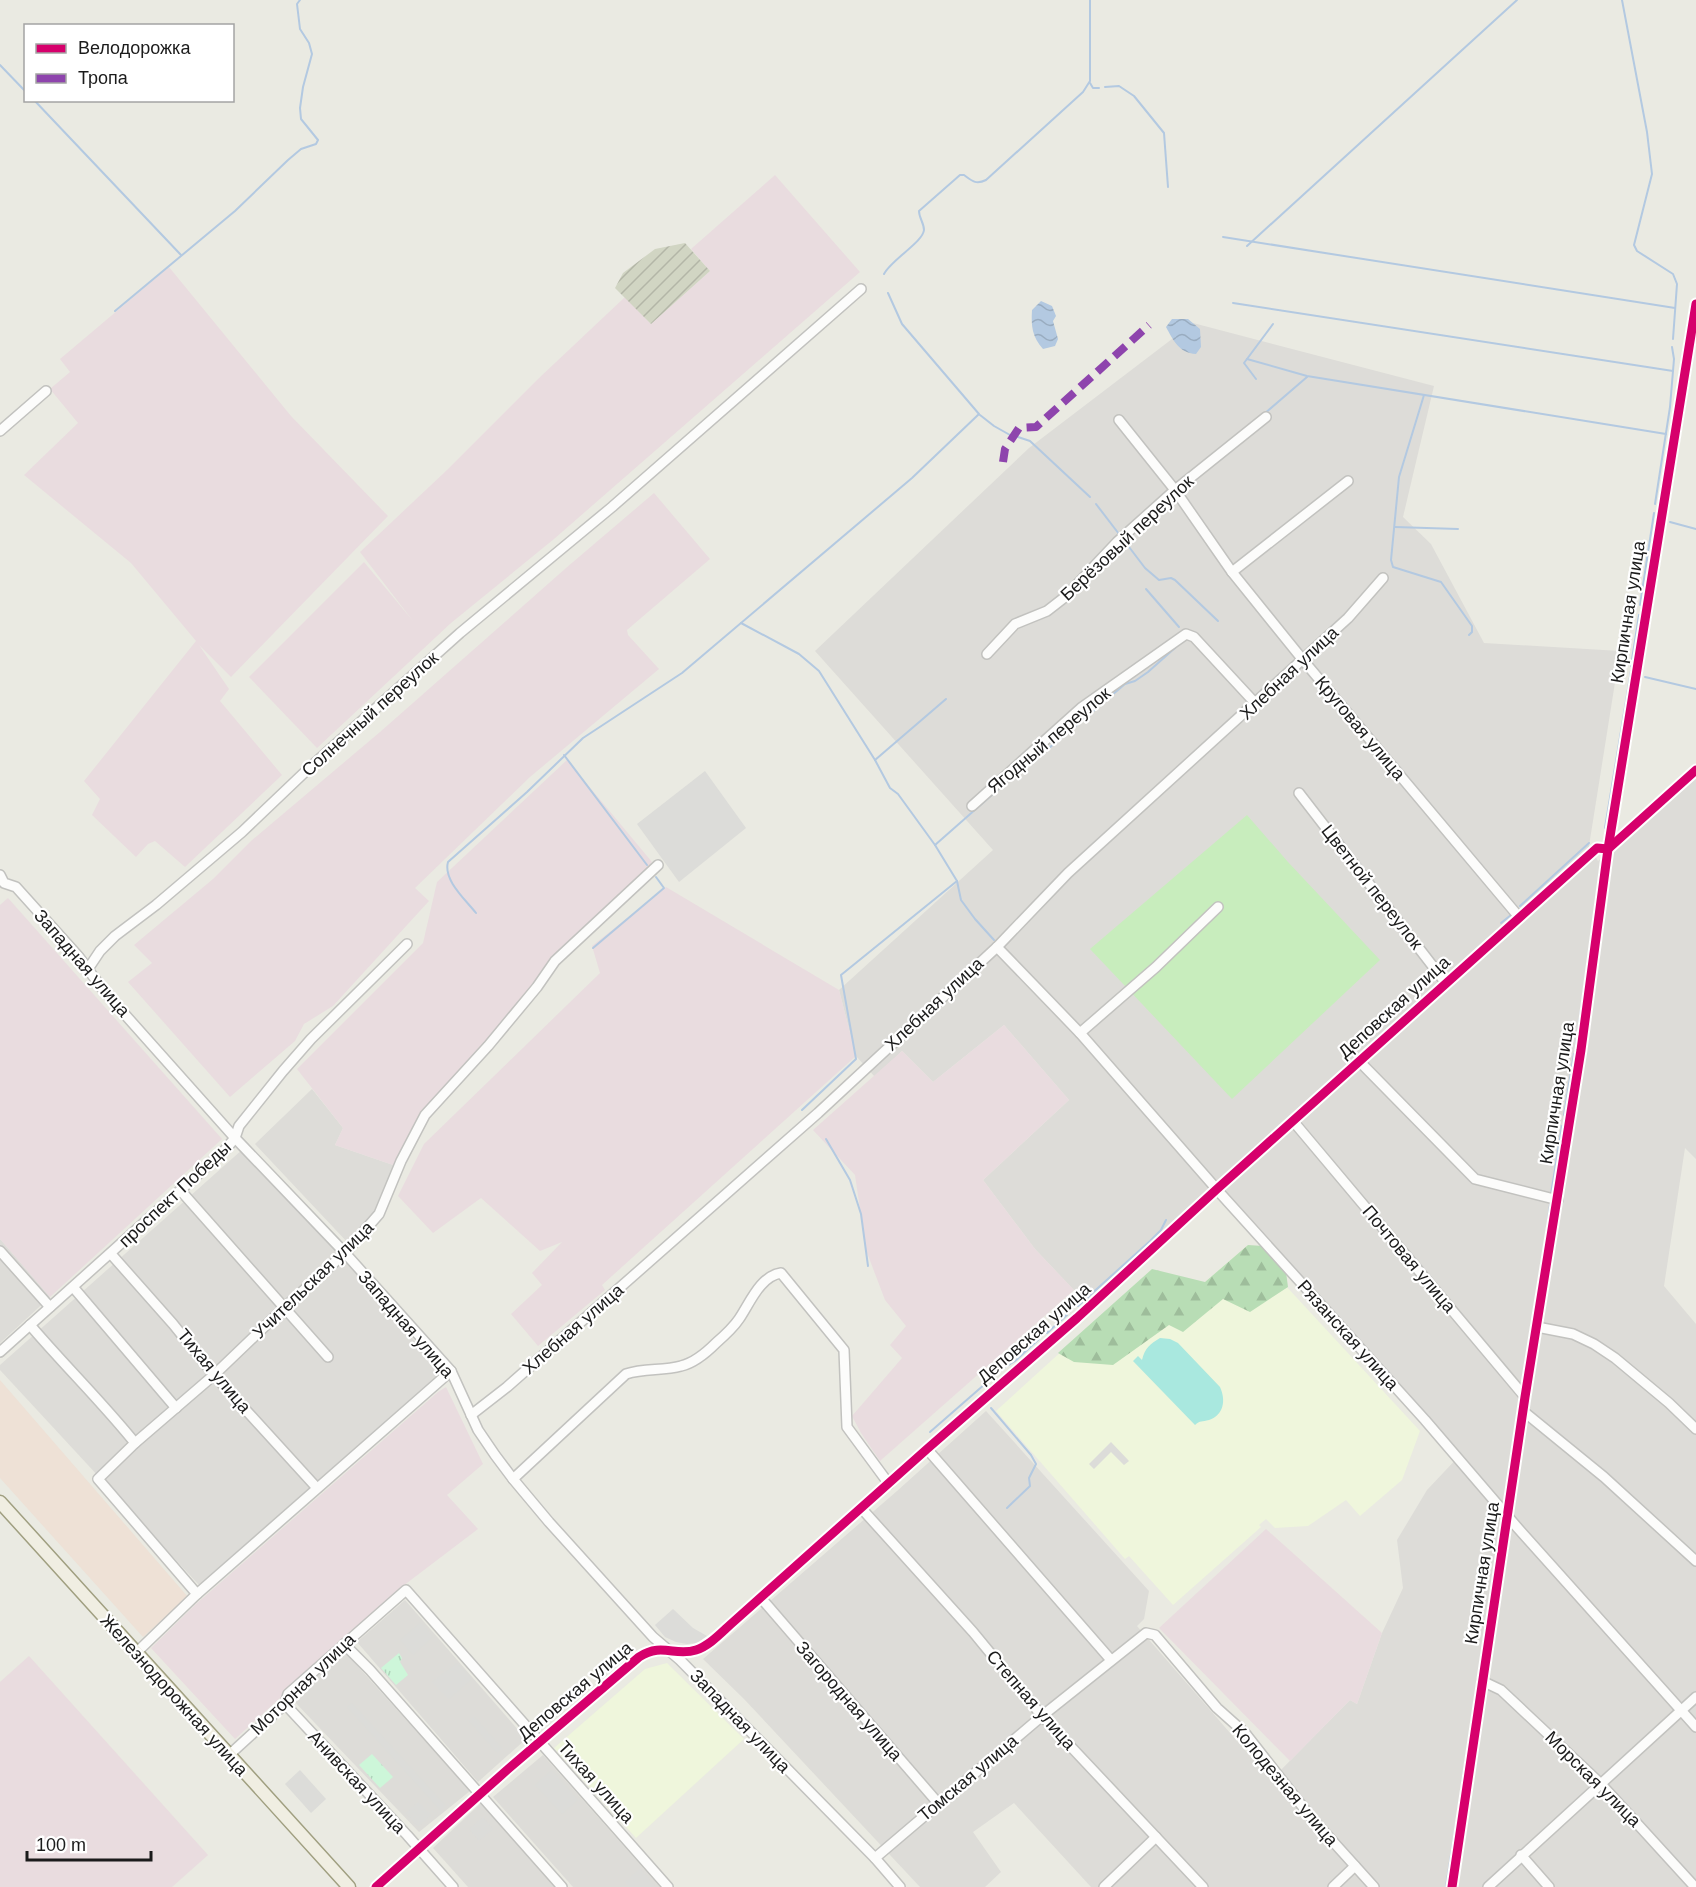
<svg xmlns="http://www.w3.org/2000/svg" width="1696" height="1887" viewBox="0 0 1696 1887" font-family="Arial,sans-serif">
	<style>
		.residential { fill: #dddcd8 }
		.commercial { fill: #eee1d6 }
		.industrial { fill: #e9dcdf }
		.education { fill: #eff6dc }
		.construction { fill: url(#construction-furrows) }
		.grass { fill: #c8edbd }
		.forest { fill: url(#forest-firs) }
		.park { fill: url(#park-tufts) }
		.pitch { fill: #a9e8df }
		.parking { fill: #dcdcd9 }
		.water { fill: url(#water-waves) }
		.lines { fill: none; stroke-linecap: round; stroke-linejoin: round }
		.stream { stroke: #b3c9e1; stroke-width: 2 }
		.minor-casing { stroke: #c2c2bf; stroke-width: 12 }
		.major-casing { stroke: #a09f80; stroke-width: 15 }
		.minor { stroke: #fcfcfb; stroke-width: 9 }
		.major { stroke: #f0eee2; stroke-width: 12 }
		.quiet { stroke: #8e44ad; stroke-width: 8; stroke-dasharray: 15 8; stroke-linecap: butt }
		.cycleway-casing { stroke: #fff; stroke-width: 13 }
		.cycleway { stroke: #d6006c; stroke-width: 9 }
		.labels { text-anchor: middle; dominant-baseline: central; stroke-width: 4.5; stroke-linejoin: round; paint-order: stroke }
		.street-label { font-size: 18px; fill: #1b1b1b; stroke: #fff }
	</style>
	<defs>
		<pattern id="construction-furrows" width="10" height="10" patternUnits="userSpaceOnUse" patternTransform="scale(1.5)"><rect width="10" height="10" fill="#d1d5c3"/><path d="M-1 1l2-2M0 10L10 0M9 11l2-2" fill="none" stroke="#b3b6a7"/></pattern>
		<pattern id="forest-firs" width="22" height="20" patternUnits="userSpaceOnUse" patternTransform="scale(1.5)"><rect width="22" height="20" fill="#b8ddb5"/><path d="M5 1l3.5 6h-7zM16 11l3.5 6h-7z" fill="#9ebd9b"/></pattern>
		<pattern id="park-tufts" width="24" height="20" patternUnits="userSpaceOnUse" patternTransform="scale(1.5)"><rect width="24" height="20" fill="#cdf6d9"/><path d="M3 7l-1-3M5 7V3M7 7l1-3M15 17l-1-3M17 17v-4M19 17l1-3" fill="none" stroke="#afd2ba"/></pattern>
		<pattern id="water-waves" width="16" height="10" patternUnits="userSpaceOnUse" patternTransform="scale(1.5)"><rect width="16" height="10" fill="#b3c9e1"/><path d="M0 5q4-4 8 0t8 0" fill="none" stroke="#99acc0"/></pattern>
	</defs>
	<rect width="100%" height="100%" fill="#eaeae2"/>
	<g class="residential">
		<path d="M1193,323L1434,386L1403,517L1431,544L1484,643L1620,651L1589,846L1598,861L1696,776V1159L1685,1148L1664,1286L1696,1324V1887H1091L1014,1803L973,1832L1001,1872L985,1887H920L744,1699L703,1659L897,1491L986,1411L1149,1591L1144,1619L1137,1626L1271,1780L1350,1700L1357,1704L1382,1633L1403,1588L1397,1540L1427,1490L1461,1454L1217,1189L1087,1304L1035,1249L983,1180L1069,1100L1004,1025L933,1082L902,1051L875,1077L856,1056L839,990L993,850L815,651L1029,448Z"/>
		<path d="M312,1089L343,1128L335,1145L393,1165L379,1209L349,1244L255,1144Z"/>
		<path d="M243,1149L338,1253L442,1372L199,1585L0,1370V1365Z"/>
		<path d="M0,1239L50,1297L0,1343Z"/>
		<path d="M405,1600L526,1739L478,1782L357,1642Z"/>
		<path d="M344,1651L470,1791L419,1832L292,1699Z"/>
		<path d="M543,1755L660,1887H573L493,1797Z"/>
		<path d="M481,1803L555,1887H468L433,1848Z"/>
	</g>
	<path class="commercial" d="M0,1380L188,1597L143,1637L0,1478Z"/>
	<g class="industrial">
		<path d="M775,175L860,272L554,539L451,623L317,748L249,677L364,562L413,621L360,552L447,470L538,379L625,297L651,324L710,271L691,249Z"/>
		<path d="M169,267L291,416L388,516L231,677L199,645L229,689L220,701L282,775L185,867L155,841L148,844L136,857L92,815L100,799L84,781L196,641L131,563L24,475L78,423L50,389L70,372L60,359Z"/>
		<path d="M654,493L710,559L627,630L628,635L659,669L530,777L415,888L429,901L333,1006L304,1024L295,1041L230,1097L128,982L152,963L134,945L213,879L251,841L380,732L566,568Z"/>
		<path d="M567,760L652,862L482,1051L426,1107L393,1165L335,1145L343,1128L297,1069L423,943L437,882Z"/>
		<path d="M666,887L839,990L856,1056L602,1285L605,1290L538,1346L511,1314L542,1285L532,1273L562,1242L540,1251L481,1198L433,1233L398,1196L424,1144L600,973L592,946Z"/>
		<path d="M8,898L222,1139L50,1297L0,1239V905Z"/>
		<path d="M1004,1025L1069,1100L983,1180L1035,1249L1074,1290L880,1461L861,1433L852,1416L902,1358L890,1345L906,1326L885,1300L866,1250L855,1175L813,1130L902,1051L933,1082Z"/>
		<path d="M446,1387L483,1464L447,1495L478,1529L403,1586L235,1739L151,1648L196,1604L438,1392Z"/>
		<path d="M1266,1529L1382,1633L1357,1704L1350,1700L1290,1761L1159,1628Z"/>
		<path d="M29,1656L208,1855L172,1887H0V1682Z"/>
	</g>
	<g class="education">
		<path d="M1248,1245L1420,1431L1402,1480L1360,1516L1346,1500L1308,1526L1275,1528L1266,1519L1259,1525L1261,1527L1173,1605L1129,1556L1125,1559L996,1411L1152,1269L1185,1302L1205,1282Z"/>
		<path d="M667,1663L744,1739L636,1838L554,1748L645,1669Z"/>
	</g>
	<path class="construction" d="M685,243L710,271L651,324L615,288L623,273L655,249Z"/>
	<path class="grass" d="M1247,815L1288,862L1380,960L1232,1099L1090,949Z"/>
	<path class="forest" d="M1248,1245L1263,1246L1286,1272L1288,1287L1250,1312L1223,1299L1183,1332L1169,1325L1113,1365L1074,1362L1058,1353L1152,1269L1205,1282Z"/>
	<g class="park">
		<path d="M399,1653L402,1658L400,1662L408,1675L396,1685L381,1668Z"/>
		<path d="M372,1754L393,1777L380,1788L359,1765Z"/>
	</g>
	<path class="pitch" d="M1160,1338L1170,1339L1178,1343L1220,1387C1226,1400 1224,1415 1209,1420C1202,1422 1200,1420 1195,1425L1133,1361L1138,1356L1142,1360C1145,1348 1150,1344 1160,1338Z"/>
	<g class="parking">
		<path d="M705,771L746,828L679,882L637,824Z"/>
		<path d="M1111,1442L1129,1461L1124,1465L1111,1452L1094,1469L1089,1464Z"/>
		<path d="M673,1609L693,1628L707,1636L697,1643L687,1644L676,1642L665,1637L655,1625Z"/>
		<path d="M421,1622L433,1637L413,1655L400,1640Z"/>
		<path d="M457,1663L472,1679L449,1699L432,1682Z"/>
		<path d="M352,1703L446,1806L441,1811L347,1707Z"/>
		<path d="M474,1716L502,1748L497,1753L469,1721Z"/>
		<path d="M300,1770L326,1799L311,1813L285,1784Z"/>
		<path d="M552,1770L578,1800L562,1814L535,1785Z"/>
		<path d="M418,1802L431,1815L418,1827L406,1813Z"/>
		<path d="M483,1817L493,1829L479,1841L469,1829Z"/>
		<path d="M640,1868L656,1887H629L625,1882Z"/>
	</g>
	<g class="water">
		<path d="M1041,301L1052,306L1056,316L1053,321L1058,339L1055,346L1043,349C1032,337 1031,326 1032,310Z"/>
		<path d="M1172,319H1188L1200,329L1201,347L1196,354C1179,353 1173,340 1166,327Z"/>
	</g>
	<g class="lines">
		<g class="stream">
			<path d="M1622,0L1647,132L1652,174L1634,245L1637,251L1673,274L1677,284L1673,339"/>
			<path d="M0,65L26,92"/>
			<path d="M1090,83L1093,88H1099"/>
			<path d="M1105,87L1119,86L1134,96L1164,133L1168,187"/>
			<path d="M34,100L181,255"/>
			<path d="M1223,237L1675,308"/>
			<path d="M1247,246L1517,0"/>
			<path d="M884,274C891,260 923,242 924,230C924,223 919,218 919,211L960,175H964C972,181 976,185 986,180L1083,92L1090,81V0"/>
			<path d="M1233,303L1673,371"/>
			<path d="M115,311L235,211L288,160L301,149L316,144L318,140L301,119L300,108L303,87L312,54L309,43L300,29L297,4L300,0"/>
			<path d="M1247,359L1307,376L1666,434"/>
			<path d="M1256,379L1244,363L1273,324"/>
			<path d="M1424,395L1399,477L1391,560L1393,567L1441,582L1472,626V632L1469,635"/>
			<path d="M1264,414L1307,377"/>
			<path d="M980,415L994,426L1010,435"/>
			<path d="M1018,437L1030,441L1090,497"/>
			<path d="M1096,504L1119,534"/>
			<path d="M1655,504L1670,407L1674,359L1672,347"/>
			<path d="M1670,522L1696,529"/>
			<path d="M1395,527L1458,529"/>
			<path d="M1126,543L1145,568L1159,580L1171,578L1175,580L1218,621"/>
			<path d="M1146,589L1179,627"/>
			<path d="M1640,605L1654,513"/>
			<path d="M741,623L799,654L819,671L875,760L890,788L898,794L935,845L957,881L841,975L856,1059L802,1110"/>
			<path d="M1631,666L1639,615"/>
			<path d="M1645,677L1696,689"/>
			<path d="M1105,701L1125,684L1135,681L1148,672L1176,647"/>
			<path d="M1049,748L1097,708"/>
			<path d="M564,755L647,865"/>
			<path d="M875,760L946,699"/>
			<path d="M1026,767L1043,754"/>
			<path d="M1605,828L1631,671"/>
			<path d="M935,845L1018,772"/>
			<path d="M957,881L961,900L975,919L994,940"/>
			<path d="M1520,906L1589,843"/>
			<path d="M476,913C465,899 443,880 448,862L527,792L583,738L682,673L912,478L979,414L902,324L888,293"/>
			<path d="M1501,923L1511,915"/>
			<path d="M593,948L664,888L656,877"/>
			<path d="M1576,1045L1593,926"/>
			<path d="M1564,1115L1574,1054"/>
			<path d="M826,1139L850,1180L861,1214L868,1266"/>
			<path d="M1551,1194L1562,1126"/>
			<path d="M1545,1244L1550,1205"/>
			<path d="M1078,1306L1150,1241L1161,1230L1166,1220"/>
			<path d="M1047,1333L1067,1315L1060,1305"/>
			<path d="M1002,1369L1015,1361L1039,1339"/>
			<path d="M991,1408L1031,1455L1036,1464L1029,1478L1030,1486L1007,1508"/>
			<path d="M930,1432L993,1377"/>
			<path d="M1491,1592L1501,1530"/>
			<path d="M1462,1782L1475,1705"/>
			<path d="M1446,1887L1456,1824"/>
		</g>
		<g class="minor-casing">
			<g id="minor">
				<path d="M1119,420L1175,490L1232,572L1303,660L1519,917"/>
				<path d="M0,431L46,391"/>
				<path d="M1232,572L1348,481"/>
				<path d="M987,654L1015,624L1047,611L1065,597L1117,542L1175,490L1266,417"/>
				<path d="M1299,793L1445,982"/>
				<path d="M972,806L1081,708L1186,634L1194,637L1256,704"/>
				<path d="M0,875L4,883L16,887L79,957L104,991L235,1138L345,1253L451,1371L478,1430L495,1455L513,1479L549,1522L653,1637L680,1660L875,1858L900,1887"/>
				<path d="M997,947L1080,1033L1220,1193L1425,1420L1516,1526L1696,1727"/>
				<path d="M88,969L100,951L115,936L156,905L242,832L307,770L460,633L612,507L861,289"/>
				<path d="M1080,1033L1156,967L1218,907"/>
				<path d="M1359,1061L1475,1179L1558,1200"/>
				<path d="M1293,1121L1525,1397"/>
				<path d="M181,1191L328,1357"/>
				<path d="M0,1251L50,1307"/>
				<path d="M111,1254L173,1324L214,1375L317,1488"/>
				<path d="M73,1287L176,1408"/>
				<path d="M30,1325C64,1365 102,1402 135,1443"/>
				<path d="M1537,1327L1573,1334L1594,1344L1615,1358L1669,1403L1696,1429"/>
				<path d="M0,1352L224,1151L235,1138L239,1126L283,1071L311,1039L407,944"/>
				<path d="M1523,1411L1604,1477L1696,1561"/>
				<path d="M471,1415L507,1387L818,1113L997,947L1068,873L1348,618L1383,578"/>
				<path d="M927,1449L1111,1660"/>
				<path d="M513,1479L626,1374C644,1368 663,1371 681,1366C694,1363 707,1352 716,1343C724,1336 733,1328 739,1319C750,1303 760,1276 781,1273L844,1350L847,1427L889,1484"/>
				<path d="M862,1509L973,1632L1042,1716L1203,1887"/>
				<path d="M197,1594L98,1479L135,1443L214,1375L285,1307L345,1253L379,1214L401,1161L425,1115L488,1046L537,987L555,961L658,865"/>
				<path d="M761,1598L938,1803"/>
				<path d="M344,1644L370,1670L562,1887"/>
				<path d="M136,1653L197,1594L451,1371"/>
				<path d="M1482,1681L1501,1690L1601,1784L1695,1887"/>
				<path d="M285,1704L407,1835L453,1887"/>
				<path d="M228,1756L285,1704L288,1694L406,1590L668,1887"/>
				<path d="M1521,1855L1549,1887"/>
				<path d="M875,1858L1042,1716L1146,1633L1155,1635L1217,1708L1245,1733L1310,1816L1374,1887"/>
				<path d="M376,1887L507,1770L639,1657C662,1642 675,1657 696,1650C709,1646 721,1633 731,1624L927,1449L1077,1318L1217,1189L1597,848L1608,849L1696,770"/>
				<path d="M1104,1887L1156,1837"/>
				<path d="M1333,1887L1355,1866"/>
				<path d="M1452,1887L1525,1397L1581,1050L1608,849L1696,304"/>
				<path d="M1488,1887L1696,1697"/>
			</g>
		</g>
		<g class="major-casing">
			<path id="major" d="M0,1502L349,1887"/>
		</g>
		<use href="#minor" class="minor"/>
		<use href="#major" class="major"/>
		<path class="quiet" d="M1003,462L1005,449L1019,428L1036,427L1149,325"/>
		<g class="cycleway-casing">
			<g id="cycleway">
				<path d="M376,1887L507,1770L639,1657C662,1642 675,1657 696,1650C709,1646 721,1633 731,1624L927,1449L1077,1318L1217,1189L1597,848L1608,849L1696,770"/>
				<path d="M1452,1887L1525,1397L1581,1050L1608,849L1696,304"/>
			</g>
		</g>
		<use href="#cycleway" class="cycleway"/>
	</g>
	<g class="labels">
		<g class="street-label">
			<text transform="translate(1127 538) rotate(-43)">Берёзовый переулок</text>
			<text transform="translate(1628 612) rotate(-81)">Кирпичная улица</text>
			<text transform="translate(1289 673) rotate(-43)">Хлебная улица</text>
			<text transform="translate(370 714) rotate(-42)">Солнечный переулок</text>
			<text transform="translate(1360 728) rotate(50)">Круговая улица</text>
			<text transform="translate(1049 740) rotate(-40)">Ягодный переулок</text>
			<text transform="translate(1372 887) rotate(52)">Цветной переулок</text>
			<text transform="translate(82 963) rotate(49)">Западная улица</text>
			<text transform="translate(934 1004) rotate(-43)">Хлебная улица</text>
			<text transform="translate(1394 1007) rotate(-42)">Деповская улица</text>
			<text transform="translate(1557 1093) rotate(-81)">Кирпичная улица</text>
			<text transform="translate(175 1194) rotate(-43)">проспект Победы</text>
			<text transform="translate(1409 1259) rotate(50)">Почтовая улица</text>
			<text transform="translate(313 1280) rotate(-44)">Учительская улица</text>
			<text transform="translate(406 1324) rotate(49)">Западная улица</text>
			<text transform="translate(573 1329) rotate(-41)">Хлебная улица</text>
			<text transform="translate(1034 1333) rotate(-41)">Деповская улица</text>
			<text transform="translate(1348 1335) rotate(48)">Рязанская улица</text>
			<text transform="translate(214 1371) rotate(50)">Тихая улица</text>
			<text transform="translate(1482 1573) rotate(-81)">Кирпичная улица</text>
			<text transform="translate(303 1684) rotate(-44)">Моторная улица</text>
			<text transform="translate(575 1691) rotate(-40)">Деповская улица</text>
			<text transform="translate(174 1695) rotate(48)">Железнодорожная улица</text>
			<text transform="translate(1031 1700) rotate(49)">Степная улица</text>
			<text transform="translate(849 1701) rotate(49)">Загородная улица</text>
			<text transform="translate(740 1721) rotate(46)">Западная улица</text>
			<text transform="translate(968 1778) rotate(-40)">Томская улица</text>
			<text transform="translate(1593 1779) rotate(45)">Морская улица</text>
			<text transform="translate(357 1782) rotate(47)">Анивская улица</text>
			<text transform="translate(596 1782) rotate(48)">Тихая улица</text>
			<text transform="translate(1285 1785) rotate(50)">Колодезная улица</text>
		</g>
	</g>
	<rect x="24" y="24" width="210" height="78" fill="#ffffff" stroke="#a4a4a4" stroke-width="1.5"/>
	<rect x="36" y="44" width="30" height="9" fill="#d6006c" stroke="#a4a4a4" stroke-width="1.5"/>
	<text x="78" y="54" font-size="18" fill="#1b1b1b">Велодорожка</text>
	<rect x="36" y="74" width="30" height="9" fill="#8e44ad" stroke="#a4a4a4" stroke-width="1.5"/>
	<text x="78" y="84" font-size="18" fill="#1b1b1b">Тропа</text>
	<path d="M27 1851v9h124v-9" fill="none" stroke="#1b1b1b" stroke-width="3"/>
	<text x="36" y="1851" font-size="18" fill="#1b1b1b" stroke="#ffffff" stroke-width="4.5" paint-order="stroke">100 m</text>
</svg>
